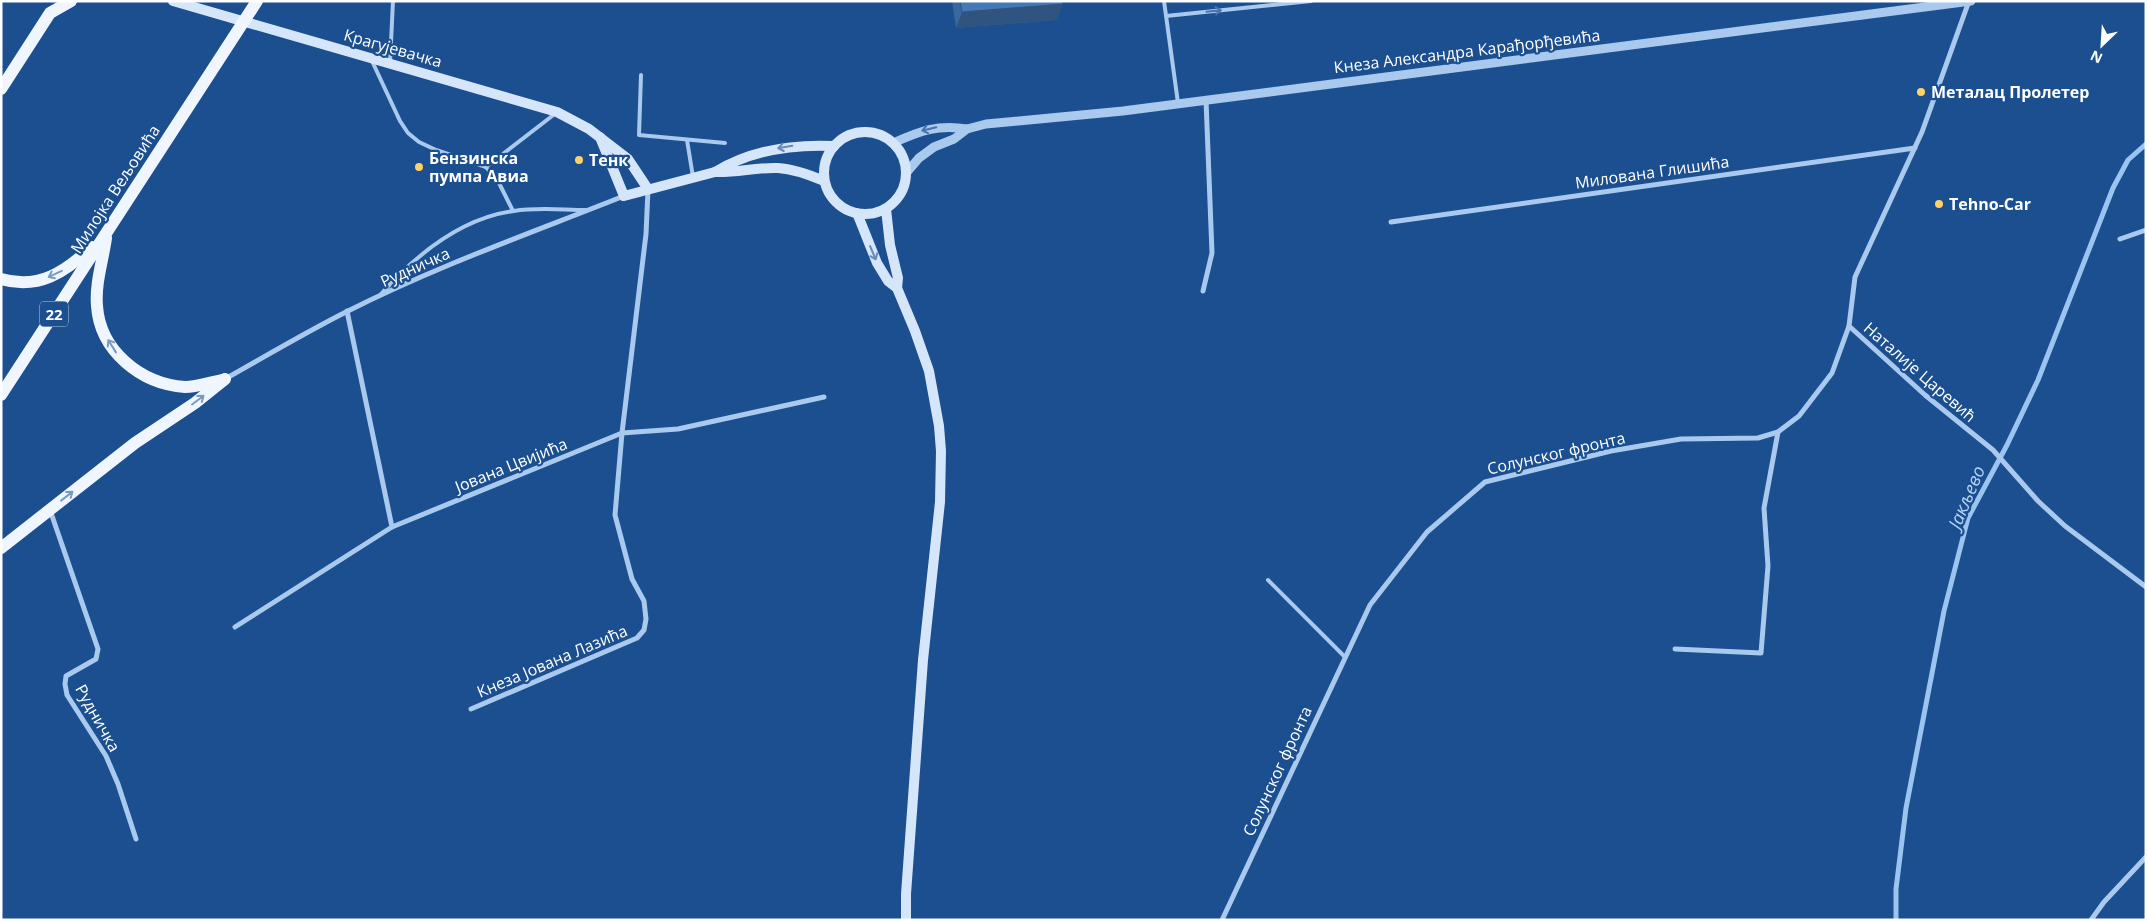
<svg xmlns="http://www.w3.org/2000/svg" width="2147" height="921" viewBox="0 0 2147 921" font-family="'Open Sans',sans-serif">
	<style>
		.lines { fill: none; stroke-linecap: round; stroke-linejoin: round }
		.stream { stroke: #9cc4f0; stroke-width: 5 }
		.service { stroke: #a9c9ee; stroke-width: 4 }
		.minor { stroke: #a9c9ee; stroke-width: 5 }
		.tertiary { stroke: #a9c9ee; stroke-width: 9 }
		.secondary { stroke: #d6e6fa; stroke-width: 10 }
		.primary { stroke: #f0f6ff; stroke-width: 12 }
		.wall { fill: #3a679d }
		.shaded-wall { fill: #305480 }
		.building { fill: #4478b7; stroke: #305480 }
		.oneway { stroke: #4674ac }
		.oneway2 { stroke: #668bba }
		.oneway3 { stroke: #7b9ac1 }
		.poi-dot { fill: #ffd166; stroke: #1b4f8f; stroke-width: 2 }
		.labels { text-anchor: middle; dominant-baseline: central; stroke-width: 4.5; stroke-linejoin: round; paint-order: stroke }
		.shield { fill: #1b4f8f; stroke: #bbcadd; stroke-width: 1 }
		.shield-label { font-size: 15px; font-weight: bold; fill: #fff }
		.street-label { font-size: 16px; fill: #fff; stroke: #1b4f8f }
		.poi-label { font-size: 16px; font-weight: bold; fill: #fff; stroke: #1b4f8f; text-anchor: start }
		.water-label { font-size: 18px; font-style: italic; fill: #b5d3f5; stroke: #1b4f8f }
	</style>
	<rect width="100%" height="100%" fill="#1b4f8f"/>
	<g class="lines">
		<path class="stream" d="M1896,920V889L1906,808L1944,611L1968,518L2007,445L2038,380L2113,188L2128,160L2146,144"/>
		<g class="service">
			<path d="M1164,1L1178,103"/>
			<path d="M1166,16L1311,1"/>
			<path d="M372,61L400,121L408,133L419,142L436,150L486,167L499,183L513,211"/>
			<path d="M390,63L393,1"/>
			<path d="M641,75L639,135L725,143"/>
			<path d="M687,140L693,177"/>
			<path d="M486,167L556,113"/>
			<path d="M381,294C415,256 461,218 514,211C537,207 563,210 587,210"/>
			<path d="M1268,580L1344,656"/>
		</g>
		<g class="minor">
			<path d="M1969,1L1922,132L1855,277L1849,326L1925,395L1993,450L2038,501L2065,526L2146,587"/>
			<path d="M1391,222L1915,148"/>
			<path d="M2120,239L2146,230"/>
			<path d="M1203,291L1212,253L1206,100"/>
			<path d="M347,311L392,527"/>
			<path d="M225,379C266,356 306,332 348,311C437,266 531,233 624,196"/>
			<path d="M50,510L98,649L96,659L66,676L65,684L67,695L106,756L118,784L136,839"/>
			<path d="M235,627L392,527L622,433L678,429L824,397"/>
			<path d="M1675,649L1761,653L1768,566L1764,508L1778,432"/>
			<path d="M471,709L637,638L644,630L646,619L644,601L632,579L615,515L622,433L646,234L648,190"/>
			<path d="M1222,920L1370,605L1427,532L1485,482L1611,451L1681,439L1758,438L1778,432L1799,416L1832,373L1849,326"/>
			<path d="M2091,920L2104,902L2146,857"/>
		</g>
		<g class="tertiary">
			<path d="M893,143C920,131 938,124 967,129"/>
			<path d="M907,172L919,158L934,147L954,139L967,129L986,124L1123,111L1971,1"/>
		</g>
		<g class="secondary">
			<path d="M173,1L557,112L589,129L628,159L648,189"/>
			<circle cx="865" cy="173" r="41"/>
			<path d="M600,137L624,196L715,172C751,150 792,144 834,146"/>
			<path d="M715,172C736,173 757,167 778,168C795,169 810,175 824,181"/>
			<path d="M886,209L890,245L898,278L897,288"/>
			<path d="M857,213L877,263L888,281L897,288L915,331L929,371L939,426L941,451L940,502L923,660L906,894V920"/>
		</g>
		<g class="primary">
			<path d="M1,89L50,13L71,1"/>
			<path d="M106,238C103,260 95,283 97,306C100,351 141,384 185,387C197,387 211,382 223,380"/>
			<path d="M1,279C39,290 65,272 92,247"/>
			<path d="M1,395L257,1"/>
			<path d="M1,548L135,443L195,403L225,379"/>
		</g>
	</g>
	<path class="wall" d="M952,1H1062L1057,20L956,28Z"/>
	<path class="shaded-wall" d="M1063,4L1057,20L956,28L962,12Z"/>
	<path class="building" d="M960,1H1062L1063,4L962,12Z"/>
	<defs><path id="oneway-shaft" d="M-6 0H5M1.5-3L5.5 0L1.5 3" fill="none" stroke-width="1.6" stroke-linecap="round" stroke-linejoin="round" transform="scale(1.25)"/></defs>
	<g class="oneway">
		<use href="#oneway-shaft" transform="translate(1214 11) rotate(-6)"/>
		<use href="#oneway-shaft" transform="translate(929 129) rotate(167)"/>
	</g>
	<g class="oneway2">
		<use href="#oneway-shaft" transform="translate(785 147) rotate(171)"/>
		<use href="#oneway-shaft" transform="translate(873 253) rotate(67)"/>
	</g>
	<g class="oneway3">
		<use href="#oneway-shaft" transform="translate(55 274) rotate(155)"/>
		<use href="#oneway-shaft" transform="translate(112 346) rotate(-122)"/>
		<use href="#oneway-shaft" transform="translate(198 400) rotate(-37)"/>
		<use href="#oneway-shaft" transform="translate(67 496) rotate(-38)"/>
	</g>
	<g class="poi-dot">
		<circle cx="1921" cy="92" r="5"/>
		<circle cx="579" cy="160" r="5"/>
		<circle cx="419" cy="167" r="5"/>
		<circle cx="1939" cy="204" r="5"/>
	</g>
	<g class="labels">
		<rect class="shield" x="40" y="301.5" width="28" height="25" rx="4"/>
		<g class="shield-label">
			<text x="54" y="314">22</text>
		</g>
		<g class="street-label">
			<text transform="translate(393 48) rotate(16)">Крагујевачка</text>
			<text transform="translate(1467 51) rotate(-7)">Кнеза Александра Карађорђевића</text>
			<text transform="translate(1652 172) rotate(-8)">Милована Глишића</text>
			<text transform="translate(115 189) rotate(-57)">Милојка Вељовића</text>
			<text transform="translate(415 267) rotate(-24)">Рудничка</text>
			<text transform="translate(1920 372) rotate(41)">Наталије Царевић</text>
			<text transform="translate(1556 453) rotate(-13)">Солунског фронта</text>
			<text transform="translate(511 465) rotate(-22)">Јована Цвијића</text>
			<text transform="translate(552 661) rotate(-23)">Кнеза Јована Лазића</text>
			<text transform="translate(98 718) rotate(61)">Рудничка</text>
			<text transform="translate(1277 771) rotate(-65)">Солунског фронта</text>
		</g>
		<g class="poi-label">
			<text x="1931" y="92">Металац Пролетер</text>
			<text x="429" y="158">Бензинска<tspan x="429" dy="18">пумпа Авиа</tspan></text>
			<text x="589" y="160">Тенк</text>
			<text x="1949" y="204">Tehno-Car</text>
		</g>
		<g class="water-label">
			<text transform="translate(1966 497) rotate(-67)">Јакљево</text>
		</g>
	</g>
	<rect width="2147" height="921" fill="none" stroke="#ffffff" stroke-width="5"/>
	<g transform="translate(2102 45) rotate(205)" stroke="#1b4f8f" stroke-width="4" paint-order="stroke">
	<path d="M0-4L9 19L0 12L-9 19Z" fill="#ffffff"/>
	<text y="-8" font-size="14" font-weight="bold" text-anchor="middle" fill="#ffffff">N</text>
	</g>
</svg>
